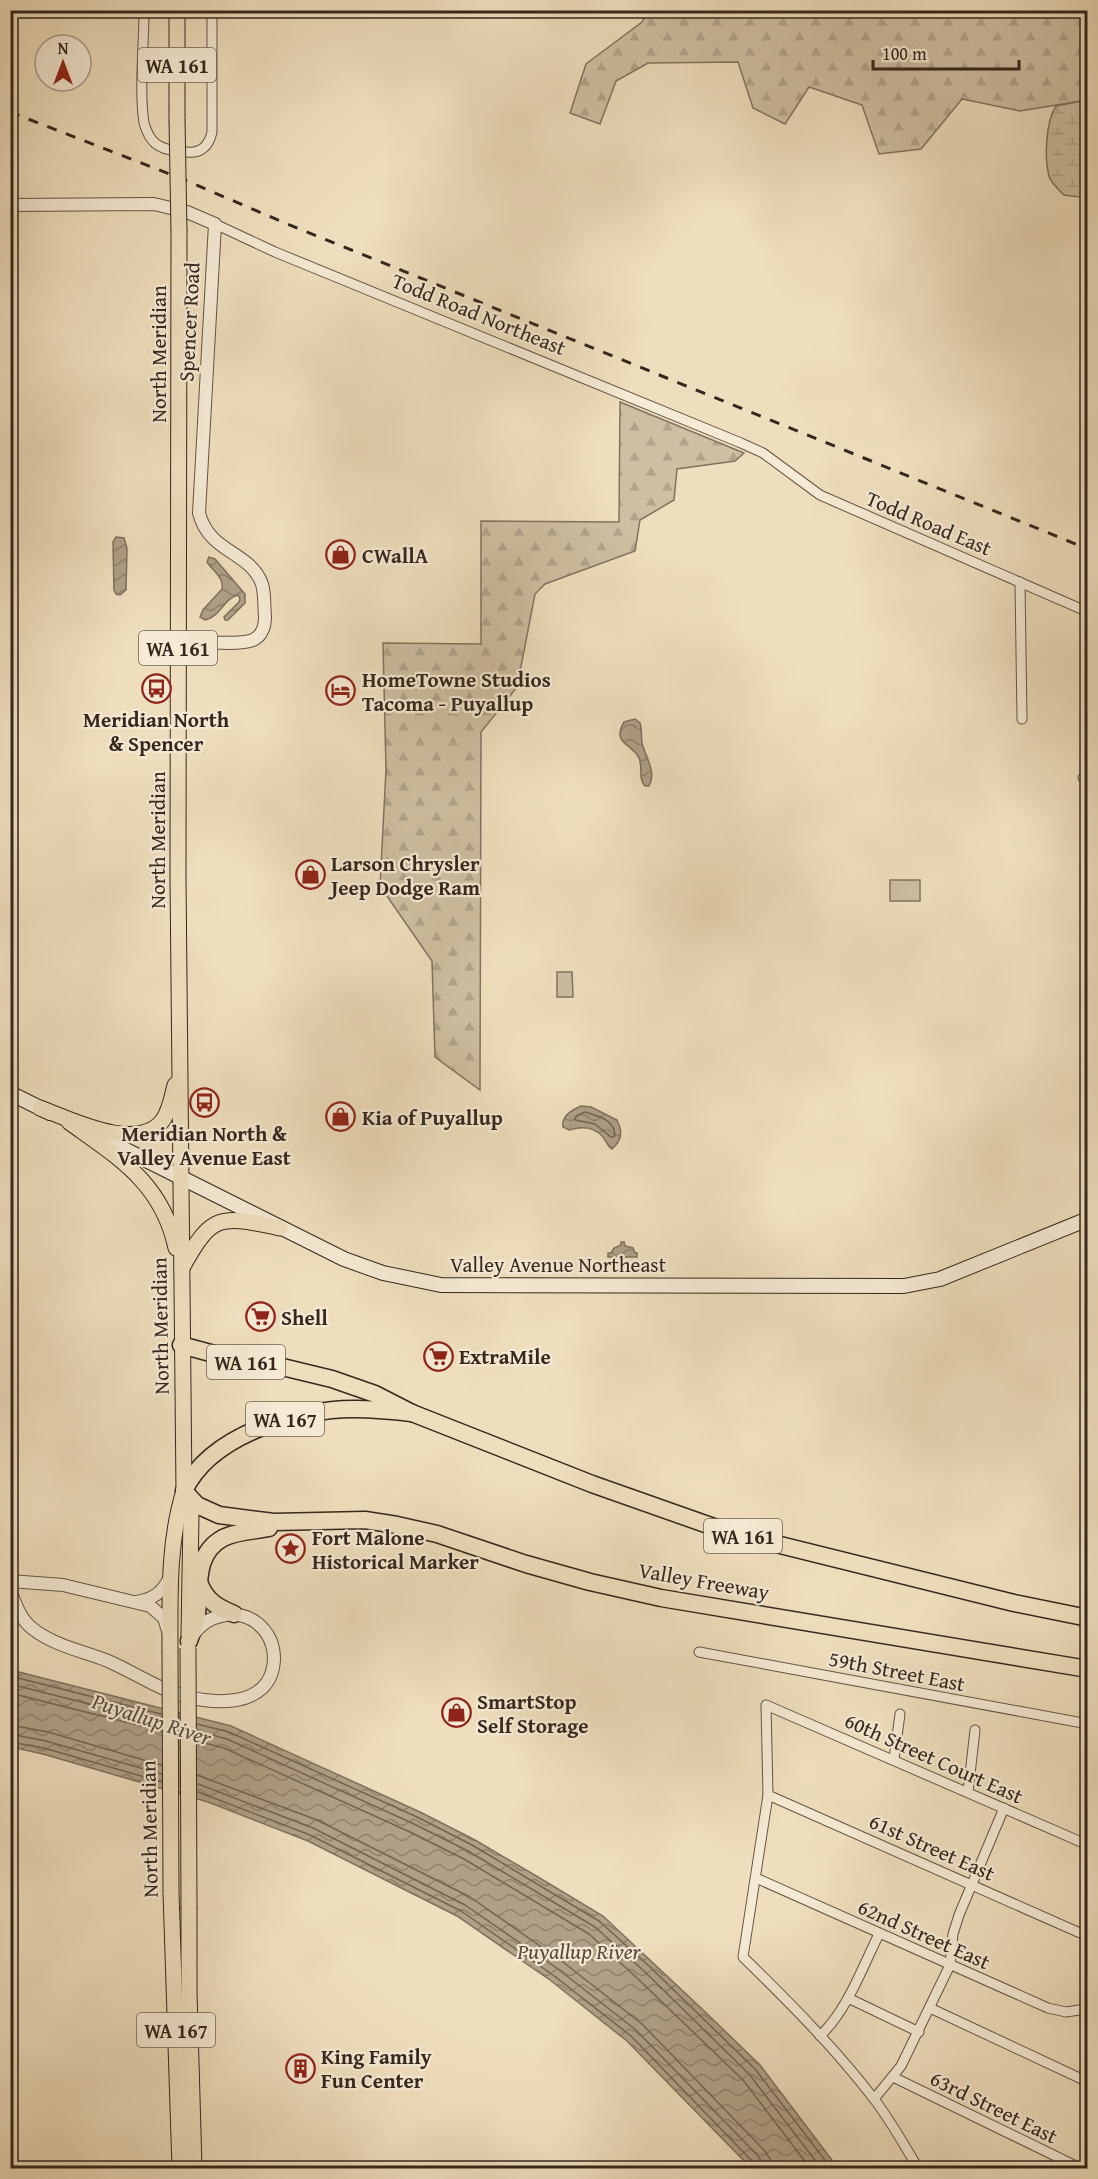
<svg xmlns="http://www.w3.org/2000/svg" width="1098" height="2179" font-family="'Gentium Book Plus',serif">
<style>
.forest{fill:url(#forest-firs);stroke:#827360;stroke-width:1.5}
.wetland{fill:url(#wetland-marsh);stroke:#827360;stroke-width:1.5}
.park{fill:#cfbfa2;stroke:#827360;stroke-width:1.5}
.water{fill:url(#water-waves);stroke:#7f705d;stroke-width:1.5}
.lines{fill:none;stroke-linecap:round;stroke-linejoin:round}
.shore{stroke:#726452;stroke-width:1.5}
.minor-casing{stroke:#645545;stroke-width:11}
.tertiary-casing{stroke:#645545;stroke-width:14}
.secondary-casing{stroke:#35271d;stroke-width:16}
.primary-casing{stroke:#35271d;stroke-width:17}
.motorway-casing{stroke:#35271d;stroke-width:19}
.minor{stroke:#f5ead4;stroke-width:9}
.tertiary{stroke:#f5ead4;stroke-width:12}
.secondary{stroke:#f5ead4;stroke-width:14}
.primary{stroke:#efdebd;stroke-width:15}
.motorway{stroke:#efdebd;stroke-width:16}
.rail{stroke:#35271d;stroke-width:3;stroke-dasharray:10 10;stroke-linecap:butt}
.primary-bridge-casing{stroke:#35271d;stroke-width:17;stroke-linecap:butt}
.primary-bridge{stroke:#efdebd;stroke-width:15}
.labels{text-anchor:middle;dominant-baseline:central;stroke-width:4.5;stroke-linejoin:round;paint-order:stroke}
.shield{fill:#f5ead4;stroke:#6f6254;stroke-width:1.5}
.shield-label{font-size:20px;font-weight:bold;fill:#35271d}
.street-label{font-size:21px;fill:#35271d;stroke:#f5ead4}
.poi-label{font-size:21px;font-weight:bold;fill:#35271d;stroke:#f5ead4;text-anchor:start}
.water-label{font-size:22px;font-style:italic;fill:#5a4b3d;stroke:#f5ead4}
</style>
<defs>
<pattern id="forest-firs" width="22" height="20" patternUnits="userSpaceOnUse" patternTransform="scale(1.5)"><rect width="22" height="20" fill="#cfbfa2"/><path d="M5 1l3.5 6h-7zM16 11l3.5 6h-7z" fill="#b2a48b"/></pattern>
<pattern id="wetland-marsh" width="20" height="14" patternUnits="userSpaceOnUse" patternTransform="scale(1.5)"><rect width="20" height="14" fill="#cfbfa2"/><path d="M1 5h8M5 5V1M11 12h8M15 12V8" fill="none" stroke="#b2a48b"/></pattern>
<pattern id="water-waves" width="16" height="10" patternUnits="userSpaceOnUse" patternTransform="scale(1.5)"><rect width="16" height="10" fill="#b0a087"/><path d="M0 5q4-4 8 0t8 0" fill="none" stroke="#90826e"/></pattern>
</defs>
<rect width="100%" height="100%" fill="#efdebd"/>
<filter id="stains"><feTurbulence type="fractalNoise" baseFrequency=".00333" numOctaves="4"/><feColorMatrix values="0 0 0 0 .2 0 0 0 0 .09 0 0 0 0 .02 0 0 0 .5 -.17"/></filter>
<radialGradient id="worn" r=".72"><stop offset=".6" stop-color="#630" stop-opacity="0"/><stop offset="1" stop-color="#630" stop-opacity=".3"/></radialGradient>
<!-- forest -->
<g class="forest">
<polygon points="648,11 1087,11 1087,100 1020,111 962,99 921,149 879,154 862,105 809,87 785,124 753,108 738,62 648,63 616,81 600,124 570,113 586,64 642,22"/>
<polygon points="620,402 744,453 735,461 677,469 674,500 640,520 635,551 545,584 535,594 517,687 481,732 480,1090 435,1057 432,961 380,886 386,770 383,643 481,644 481,521 619,522"/>
</g>
<!-- wetland -->
<path class="wetland" d="M1087,100V198L1064,195C1059,190 1051,183 1049,176C1044,158 1046,121 1056,106Z"/>
<!-- park -->
<g class="park">
<rect x="890" y="880" width="30" height="21"/>
<polygon points="557,972 572,972 573,997 557,997"/>
</g>
<!-- water -->
<g class="water">
<polygon points="116,537 124,538 127,548 126,590 120,595 116,594 114,590 113,542"/>
<path d="M209,557L215,559L245,594V603L228,620H225L224,617L239,602L240,599L238,595C224,598 220,617 205,620L200,617L203,610L222,589C224,577 213,571 207,562Z"/>
<path d="M635,719L640,723C642,729 641,736 642,743C645,756 657,772 649,786H645C638,779 643,767 639,758C633,744 611,744 624,722Z"/>
<path d="M581,1106L591,1107L617,1120C623,1132 622,1140 612,1149C607,1146 607,1142 603,1137C594,1126 582,1126 569,1130L563,1127C561,1116 572,1110 581,1106Z"/>
<polygon points="621,1242 624,1242 625,1246 633,1248 635,1253 637,1253 637,1257 608,1257 608,1253 611,1253 614,1248 621,1245"/>
<polygon points="11,1670 231,1726 420,1812 475,1840 538,1877 603,1916 700,2007 760,2065 838,2168 751,2168 627,2041 550,1980 457,1916 308,1841 208,1802 43,1754 11,1747"/>
</g>
<g class="lines">
<!-- shore -->
<g class="shore">
<path d="M585,1112C598,1116 615,1120 615,1136L611,1137L595,1124L575,1120L576,1116Z"/>
<polyline points="10,1676 161,1714"/>
<polyline points="10,1684 161,1722"/>
<polyline points="10,1693 161,1731"/>
<polyline points="197,1724 229,1732 417,1817 472,1845 599,1921 649,1966 755,2069 831,2168"/>
<polyline points="10,1725 48,1732 161,1765"/>
<polyline points="197,1731 227,1739 414,1824 468,1851 595,1927 644,1971 749,2074 821,2168"/>
<polyline points="10,1734 46,1741 162,1774"/>
<polyline points="197,1741 224,1748 410,1832 464,1859 589,1934 637,1978 743,2080 810,2168"/>
<polyline points="10,1742 44,1748 162,1782"/>
<polyline points="197,1775 317,1820 470,1897 563,1962 642,2024 764,2150 770,2159 772,2168"/>
<polyline points="198,1784 313,1828 465,1905 558,1969 636,2030 758,2156 762,2162 762,2168"/>
<polyline points="198,1792 310,1835 461,1911 553,1975 631,2036 752,2161 755,2168"/>
</g>
<defs>
<g id="minor">
<path d="M144,10C144,44 139,91 144,123C146,130 149,138 155,143C163,150 176,151 186,152C201,154 209,146 212,132V10"/>
<polyline points="215,224 275,252 741,443 763,453 820,495 1088,612"/>
<polyline points="1020,582 1022,719"/>
<polyline points="1083,778 1088,779"/>
<polyline points="1086,1349 1088,1348"/>
<polyline points="699,1652 1088,1724"/>
<polyline points="894,1759 900,1714"/>
<polyline points="968,1792 975,1730"/>
<polyline points="768,1795 1080,1933"/>
<polyline points="756,1878 1048,2008 1066,2012 1079,2010"/>
<polyline points="848,1998 919,2032"/>
<polyline points="930,2008 1088,2082"/>
<path d="M820,2036C848,2009 862,1968 879,1934"/>
<polyline points="893,2077 1080,2168"/>
<polyline points="874,2099 901,2066 950,1965 953,1934 959,1915 1004,1808"/>
<path d="M918,2168C904,2145 891,2121 874,2099C835,2048 789,2002 743,1957L768,1795L766,1705L1088,1845"/>
</g>
<g id="tertiary">
<path d="M10,205L154,204L187,212L215,224L199,513C209,553 250,551 262,584C265,594 264,606 265,617C265,626 262,636 253,640C238,646 196,641 178,641"/>
<polyline points="10,1581 63,1585 150,1606 164,1618 168,1631"/>
<path d="M10,1590C16,1605 20,1619 33,1629C55,1646 83,1651 108,1661C131,1671 152,1685 174,1693C208,1705 272,1711 274,1659C274,1645 268,1632 257,1623C237,1608 207,1614 193,1635"/>
<path d="M136,1602C153,1600 163,1592 170,1577"/>
<polyline points="1086,2168 1088,2166"/>
</g>
<g id="secondary">
<polyline points="10,1093 50,1113"/>
<polyline points="92,1133 344,1259 383,1273 441,1285 904,1286 940,1279 1088,1219"/>
</g>
<g id="primary">
<polyline points="177,10 177,119"/>
<polyline points="179,232 178,878 184,1491 191,1516 189,1635"/>
<path d="M40,1108C70,1119 138,1154 163,1120C170,1110 172,1097 175,1085"/>
<path d="M69,1122C119,1158 162,1183 176,1248"/>
<path d="M182,1268C212,1213 220,1215 280,1228"/>
<path d="M170,1650C170,1597 168,1542 184,1491"/>
<polyline points="171,1892 180,2168"/>
<polyline points="189,1910 189,1992 194,2168"/>
</g>
<g id="motorway">
<polyline points="181,1345 240,1361 270,1364 332,1379 375,1394 412,1413 592,1484 728,1532 1014,1603 1088,1618"/>
<path d="M412,1413C393,1411 375,1409 356,1409C299,1408 210,1435 184,1491L197,1505L219,1515L274,1522L365,1520L397,1525L437,1534L526,1564L590,1582L661,1598L1088,1669"/>
<path d="M199,1582C206,1601 217,1607 234,1614"/>
<path d="M189,1641C192,1632 196,1623 197,1614C200,1586 194,1554 223,1538C237,1531 254,1531 269,1528"/>
</g>
</defs>
<!-- minor casing -->
<use href="#minor" class="minor-casing"/>
<!-- tertiary casing -->
<use href="#tertiary" class="tertiary-casing"/>
<!-- secondary casing -->
<use href="#secondary" class="secondary-casing"/>
<!-- primary casing -->
<use href="#primary" class="primary-casing"/>
<!-- motorway casing -->
<use href="#motorway" class="motorway-casing"/>
<!-- minor -->
<use href="#minor" class="minor"/>
<!-- tertiary -->
<use href="#tertiary" class="tertiary"/>
<!-- secondary -->
<use href="#secondary" class="secondary"/>
<!-- primary -->
<use href="#primary" class="primary"/>
<!-- motorway -->
<use href="#motorway" class="motorway"/>
<!-- rail -->
<polyline class="rail" points="10,112 180,178 285,223 1088,549"/>
<defs>
<g id="primary-bridge">
<polyline points="177,119 179,232"/>
<polyline points="188,1648 189,1910"/>
<polyline points="170,1650 171,1892"/>
</g>
</defs>
<!-- primary-bridge casing -->
<use href="#primary-bridge" class="primary-bridge-casing"/>
<!-- primary-bridge -->
<use href="#primary-bridge" class="primary-bridge"/>
</g>
<!-- icons -->
<defs>
<symbol id="shop-ring" viewBox="-11 -11 22 22"><circle r="9.5" fill="#f5ead4" stroke="#8f2418" stroke-width="1.5"/><path d="M-5-2.5h2.3a2.7 3.5 0 0 1 5.4 0H5L5.5 6h-11ZM-1.5-2.5h3a1.5 2.3 0 0 0-3 0Z" fill="#8f2418"/></symbol>
<symbol id="bus-ring" viewBox="-11 -11 22 22"><circle r="9.5" fill="#f5ead4" stroke="#8f2418" stroke-width="1.5"/><path d="M-5-6H5V4H4V6H2V4H-2V6H-4V4H-5ZM-3.5-4V0h7V-4ZM-3.5 1.2v1.5H-2V1.2ZM2 1.2v1.5H3.5V1.2Z" fill="#8f2418"/></symbol>
<symbol id="hotel-ring" viewBox="-11 -11 22 22"><circle r="9.5" fill="#f5ead4" stroke="#8f2418" stroke-width="1.5"/><path d="M-6-4.5h1.5V1H6V5H4.5V3h-9V5H-6ZM-4 0a1.8 1.8 0 1 1 3.6 0ZM.5 0V-2.5h3Q6-2.5 6 0Z" fill="#8f2418"/></symbol>
<symbol id="supermarket-ring" viewBox="-11 -11 22 22"><circle r="9.5" fill="#f5ead4" stroke="#8f2418" stroke-width="1.5"/><path d="M-6-5.5h2.5l.6 2H6L4.5 2H-2.5L-4.4-4H-6ZM-1.5 3.2a1.3 1.3 0 1 0 .1 0ZM3 3.2a1.3 1.3 0 1 0 .1 0Z" fill="#8f2418"/></symbol>
<symbol id="sight-ring" viewBox="-11 -11 22 22"><circle r="9.5" fill="#f5ead4" stroke="#8f2418" stroke-width="1.5"/><path d="M0-6L1.8-2.2L6-1.7L2.9 1.2L3.7 5.4L0 3.3L-3.7 5.4L-2.9 1.2L-6-1.7L-1.8-2.2Z" fill="#8f2418"/></symbol>
<symbol id="building-ring" viewBox="-11 -11 22 22"><circle r="9.5" fill="#f5ead4" stroke="#8f2418" stroke-width="1.5"/><path d="M-4-6H4V6H1V3H-1V6H-4ZM-2.5-4.3h1.7v1.8h-1.7ZM.8-4.3h1.7v1.8H.8ZM-2.5-1h1.7V.8h-1.7ZM.8-1h1.7V.8H.8Z" fill="#8f2418"/></symbol>
</defs>
<g fill-rule="evenodd">
<use href="#shop-ring" x="324" y="538" width="33" height="33"/>
<use href="#bus-ring" x="140" y="672" width="33" height="33"/>
<use href="#hotel-ring" x="324" y="674" width="33" height="33"/>
<use href="#shop-ring" x="294" y="858" width="33" height="33"/>
<use href="#bus-ring" x="188" y="1086" width="33" height="33"/>
<use href="#shop-ring" x="324" y="1100" width="33" height="33"/>
<use href="#supermarket-ring" x="244" y="1300" width="33" height="33"/>
<use href="#supermarket-ring" x="422" y="1340" width="33" height="33"/>
<use href="#sight-ring" x="274" y="1532" width="33" height="33"/>
<use href="#shop-ring" x="440" y="1696" width="33" height="33"/>
<use href="#building-ring" x="284" y="2052" width="33" height="33"/>
</g>
<g class="labels">
<!-- shield labels -->
<g class="shield">
<rect x="138" y="48" width="78" height="34" rx="4.5"/>
<rect x="139" y="631" width="78" height="34" rx="4.5"/>
<rect x="207" y="1345" width="78" height="34" rx="4.5"/>
<rect x="246" y="1402" width="78" height="34" rx="4.5"/>
<rect x="704" y="1519" width="78" height="34" rx="4.5"/>
<rect x="137" y="2013" width="78" height="34" rx="4.5"/>
</g>
<g class="shield-label">
<text x="177" y="65">WA 161</text>
<text x="178" y="648">WA 161</text>
<text x="246" y="1362">WA 161</text>
<text x="285" y="1419">WA 167</text>
<text x="743" y="1536">WA 161</text>
<text x="176" y="2030">WA 167</text>
</g>
<!-- street labels -->
<g class="street-label">
<text transform="translate(479 314) rotate(22)">Todd Road Northeast</text>
<text transform="translate(189 322) rotate(-87)">Spencer Road</text>
<text transform="translate(158 354) rotate(-90)">North Meridian</text>
<text transform="translate(929 523) rotate(23)">Todd Road East</text>
<text transform="translate(157 840) rotate(-90)">North Meridian</text>
<text x="558" y="1264">Valley Avenue Northeast</text>
<text transform="translate(160 1326) rotate(-91)">North Meridian</text>
<text transform="translate(704 1581) rotate(10)">Valley Freeway</text>
<text transform="translate(897 1671) rotate(11)">59th Street East</text>
<text transform="translate(934 1758) rotate(24)">60th Street Court East</text>
<text transform="translate(149 1829) rotate(-91)">North Meridian</text>
<text transform="translate(932 1847) rotate(24)">61st Street East</text>
<text transform="translate(924 1934) rotate(24)">62nd Street East</text>
<text transform="translate(994 2107) rotate(26)">63rd Street East</text>
</g>
<!-- poi labels -->
<g class="poi-label">
<text x="362" y="555">CWallA</text>
<text x="362" y="679">HomeTowne Studios<tspan x="362" dy="24">Tacoma - Puyallup</tspan></text>
<text x="156" y="719" text-anchor="middle">Meridian North<tspan x="156" dy="24">&amp; Spencer</tspan></text>
<text x="331" y="863">Larson Chrysler<tspan x="331" dy="24">Jeep Dodge Ram</tspan></text>
<text x="362" y="1117">Kia of Puyallup</text>
<text x="204" y="1133" text-anchor="middle">Meridian North &amp;<tspan x="204" dy="24">Valley Avenue East</tspan></text>
<text x="281" y="1317">Shell</text>
<text x="459" y="1356">ExtraMile</text>
<text x="312" y="1537">Fort Malone<tspan x="312" dy="24">Historical Marker</tspan></text>
<text x="477" y="1701">SmartStop<tspan x="477" dy="24">Self Storage</tspan></text>
<text x="321" y="2056">King Family<tspan x="321" dy="24">Fun Center</tspan></text>
</g>
<!-- water labels -->
<g class="water-label">
<text transform="translate(152 1719) rotate(18)">Puyallup River</text>
<text x="579" y="1951">Puyallup River</text>
</g>
</g>
<!-- margin -->
<rect width="1098" height="2179" fill="none" stroke="#efdebd" stroke-width="36"/>
<rect x="12" y="12" width="1074" height="2155" fill="none" stroke="#35271d" stroke-width="3"/>
<rect x="18" y="18" width="1062" height="2143" fill="none" stroke="#35271d" stroke-width="1.5"/>
<!-- north arrow -->
<g transform="translate(63 63)"><circle r="28" fill="#f5ead4" stroke="#a89c8b" stroke-width="1.5"/>
<path d="M0-4.5L10 22L0 15L-10 22Z" fill="#8f2418"/>
<text y="-9" font-size="16" font-weight="bold" text-anchor="middle" fill="#35271d">N</text>
</g>
<!-- scale -->
<path d="M873 60v9h146v-9" fill="none" stroke="#35271d" stroke-width="3"/>
<text x="882" y="60" font-size="18" fill="#35271d" stroke="#f5ead4" stroke-width="4.5" paint-order="stroke">100 m</text>
<rect width="100%" height="100%" filter="url(#stains)"/>
<rect width="100%" height="100%" fill="url(#worn)"/>
</svg>
